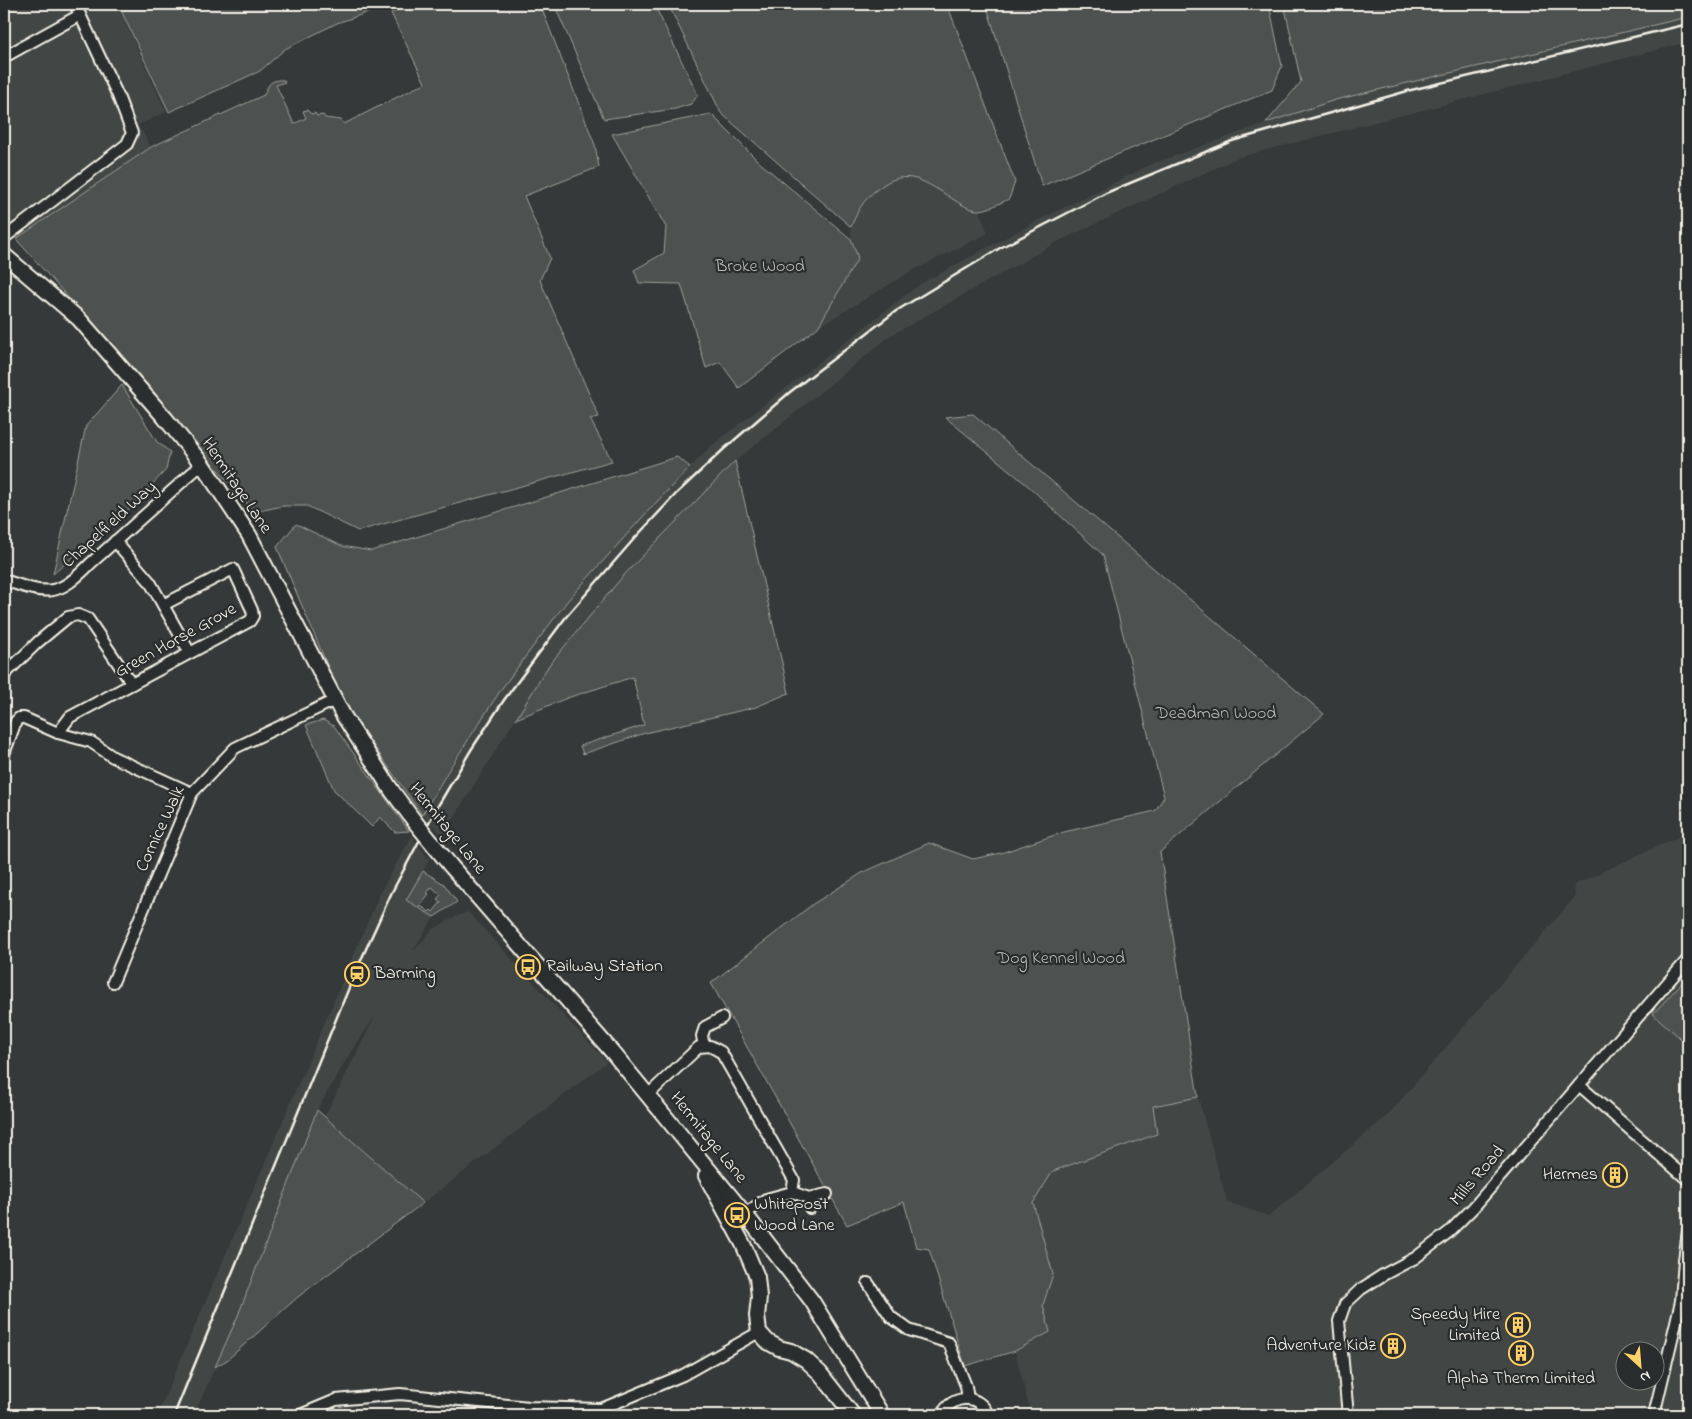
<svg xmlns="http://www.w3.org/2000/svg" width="1692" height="1419" font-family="'Indie Flower',sans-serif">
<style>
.built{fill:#434645;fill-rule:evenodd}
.green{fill:#4e514f;stroke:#a1a19c;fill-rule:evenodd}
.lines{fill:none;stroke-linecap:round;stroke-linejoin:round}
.minor-casing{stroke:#f4f1e8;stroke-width:14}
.secondary-casing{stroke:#f4f1e8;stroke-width:18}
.minor{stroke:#2a2d2e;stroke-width:10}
.secondary{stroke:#2a2d2e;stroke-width:14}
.rail{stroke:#f4f1e8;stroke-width:2.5}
.secondary-bridge-casing{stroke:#f4f1e8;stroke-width:18;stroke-linecap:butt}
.secondary-bridge{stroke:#2a2d2e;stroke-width:14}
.labels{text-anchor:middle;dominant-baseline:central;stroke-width:4.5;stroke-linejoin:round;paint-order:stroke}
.park-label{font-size:18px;fill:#bab9b2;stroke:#2a2d2e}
.street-label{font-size:18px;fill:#f4f1e8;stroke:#2a2d2e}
.poi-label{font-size:18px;fill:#f4f1e8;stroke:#2a2d2e;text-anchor:start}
</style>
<rect width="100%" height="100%" fill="#363939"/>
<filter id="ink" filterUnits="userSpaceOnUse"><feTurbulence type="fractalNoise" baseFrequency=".02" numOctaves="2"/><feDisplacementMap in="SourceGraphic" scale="10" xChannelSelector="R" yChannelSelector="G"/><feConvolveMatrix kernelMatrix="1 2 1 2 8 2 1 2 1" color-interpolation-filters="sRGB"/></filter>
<g filter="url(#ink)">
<!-- built -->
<g class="built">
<polygon points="4,4 117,4 166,112 138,125 151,147 16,238 4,217"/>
<polygon points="1688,17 1688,42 1239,157 1061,240 890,336 733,463 624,575 549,665 443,835 422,815 502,688 568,600 648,511 711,446 920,284 1033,223 1154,163 1266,123 1335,100"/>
<polygon points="903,176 919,179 968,208 979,211 988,233 912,271 818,327 858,258 851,239 851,227 858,209 870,195 881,186 892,178"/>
<path d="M1688,832V1415H1031L1015,1351L1050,1332L1043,1305L1053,1274L1033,1203L1053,1171L1156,1134L1153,1106L1198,1097L1227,1202L1269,1216L1387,1116L1575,897L1574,885ZM1624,1352H1654V1382H1624Z"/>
<polygon points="412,836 429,860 406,900 434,917 414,949 411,949 415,950 432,930 455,917 468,912 607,1062 423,1203 325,1116 376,1015 350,1053 317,1110 237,1318 194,1415 157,1415 381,891"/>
</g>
<!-- green -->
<g class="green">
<polygon points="118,4 389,4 378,9 337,23 285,49 260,71 169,112"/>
<path d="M412,4H540L595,145L599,167L524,196L550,258L540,280L599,417L590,419L612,461L358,531L307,506H283L254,512L115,350L16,239L151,147L264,95C268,84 271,79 284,80L285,82L276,85L294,124L306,118L303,111L307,110L311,114L315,113L317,116L323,115L325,118L341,120L344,124L425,83L391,13Z"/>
<polygon points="554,4 654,4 698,95 691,104 675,109 604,119"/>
<path d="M668,4H947L1015,182L1009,199C1000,203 986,211 977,210C969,209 962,205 956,201C932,187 910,166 883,185C865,197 859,207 851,227L721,113Z"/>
<polygon points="986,4 1269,4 1282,66 1272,90 1042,186"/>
<polygon points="1284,4 1688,4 1688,17 1335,100 1266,123 1301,82"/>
<polygon points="711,114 759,162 851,239 858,258 818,327 739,388 720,362 706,368 681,284 639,283 634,270 664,253 666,227 612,134"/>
<polygon points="122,385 157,442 170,452 166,470 123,515 53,574 86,426"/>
<polygon points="973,414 1324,714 1160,852 1198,1097 1153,1106 1157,1134 1053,1171 1033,1203 1053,1274 1043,1305 1050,1332 1015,1351 965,1366 929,1249 916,1247 904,1202 847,1225 711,983 813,904 862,873 929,843 973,859 1001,853 1064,832 1155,811 1164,797 1103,555 1027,485 945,417"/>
<polygon points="677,457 690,467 648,511 568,600 502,688 450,768 422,815 343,702 277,547 296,524 342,546 371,551"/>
<polygon points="735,461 789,693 756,707 645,733 583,754 580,746 644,725 633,677 567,698 516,719 549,665 624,575"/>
<polygon points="323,720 334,726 409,831 395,832 380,817 372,827 334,790 306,725"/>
<path d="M423,871L444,884L457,902L434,917L406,900ZM432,887L441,895L437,899L441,902L433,912L431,910L429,912L420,905L429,894L427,893Z"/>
<polygon points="1688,976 1688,1045 1653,1014"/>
<polygon points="317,1110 423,1203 299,1296 227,1360 215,1367 237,1318"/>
</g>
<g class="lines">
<defs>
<g id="minor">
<polyline points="4,57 80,15"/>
<polyline points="4,238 127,144 132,133 118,96 75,4"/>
<polyline points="115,541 150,582 190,653"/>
<path d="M4,580C48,595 57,598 91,563L202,464"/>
<polyline points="4,675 38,642 68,617 78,615 88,619 132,684"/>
<polyline points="58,733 70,717 250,621 253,616 252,610 233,569 163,605"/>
<polyline points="4,754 16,721 19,718 24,718 58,733 91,742 113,757 192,793"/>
<polyline points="113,982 192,793 235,748 335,700"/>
<polyline points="704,1046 702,1036 705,1027 722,1018"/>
<polyline points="1579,1085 1688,1180"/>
<polyline points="648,1095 699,1047 710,1046 721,1052 794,1180 792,1192 766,1199 745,1214"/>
<polyline points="792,1192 809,1198 827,1194"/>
<polyline points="809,1198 810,1208"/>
<polyline points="868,1283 891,1317 909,1330 949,1343 966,1386 968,1399"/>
<polyline points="300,1415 336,1400 400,1394 529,1407 601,1409 683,1375 759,1332"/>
<path d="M942,1415C951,1394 980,1393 988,1415"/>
<polyline points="1348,1415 1339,1321 1345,1304 1361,1289 1383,1275 1415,1258 1449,1232 1473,1208 1688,959"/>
<polyline points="1654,1415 1681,1301 1684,1260 1688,1231"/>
</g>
<g id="secondary">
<polyline points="4,255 79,319 165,418 202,464 249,535 343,715 392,791 415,822"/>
<polyline points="450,865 614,1054 745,1214 812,1301 882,1415"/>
<polyline points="706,1176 743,1244 757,1277 759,1297 757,1316 759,1332 768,1342 779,1348 791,1351 806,1360 820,1373 853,1415"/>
</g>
</defs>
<!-- minor casing -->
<use href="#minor" class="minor-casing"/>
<!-- secondary casing -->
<use href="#secondary" class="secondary-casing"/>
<!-- minor -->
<use href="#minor" class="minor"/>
<!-- secondary -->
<use href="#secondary" class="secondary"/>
<!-- rail -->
<polyline class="rail" points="174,1415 355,973 392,892 435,811 471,750 504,700 566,617 634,539 677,493 724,449 790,392 896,311 1000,248 1106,193 1232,141 1411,90 1688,24"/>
<defs>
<polyline id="secondary-bridge" points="415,822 450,865"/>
</defs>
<!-- secondary-bridge casing -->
<use href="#secondary-bridge" class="secondary-bridge-casing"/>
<!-- secondary-bridge -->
<use href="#secondary-bridge" class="secondary-bridge"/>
</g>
</g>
<!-- icons -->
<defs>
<symbol id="bus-ring" viewBox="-11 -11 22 22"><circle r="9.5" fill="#2a2d2e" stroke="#ffd166" stroke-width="1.5"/><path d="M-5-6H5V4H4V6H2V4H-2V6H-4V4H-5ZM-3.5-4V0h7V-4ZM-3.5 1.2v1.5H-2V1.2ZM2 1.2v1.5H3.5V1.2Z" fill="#ffd166"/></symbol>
<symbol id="station-ring" viewBox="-11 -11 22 22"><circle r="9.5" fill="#2a2d2e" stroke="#ffd166" stroke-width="1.5"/><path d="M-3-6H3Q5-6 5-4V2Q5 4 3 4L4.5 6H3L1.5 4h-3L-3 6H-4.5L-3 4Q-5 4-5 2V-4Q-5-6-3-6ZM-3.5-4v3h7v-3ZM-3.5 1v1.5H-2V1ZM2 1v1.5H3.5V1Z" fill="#ffd166"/></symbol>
<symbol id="building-ring" viewBox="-11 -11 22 22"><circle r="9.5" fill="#2a2d2e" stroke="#ffd166" stroke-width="1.5"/><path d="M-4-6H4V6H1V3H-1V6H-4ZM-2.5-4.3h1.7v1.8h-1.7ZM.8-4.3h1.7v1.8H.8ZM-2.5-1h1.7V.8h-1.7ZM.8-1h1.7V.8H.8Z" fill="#ffd166"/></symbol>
</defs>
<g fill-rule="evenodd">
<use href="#bus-ring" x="514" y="953" width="28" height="28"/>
<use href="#station-ring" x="343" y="960" width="28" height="28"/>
<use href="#building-ring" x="1601" y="1161" width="28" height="28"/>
<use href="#bus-ring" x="723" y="1201" width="28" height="28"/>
<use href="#building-ring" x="1504" y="1311" width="28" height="28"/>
<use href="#building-ring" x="1379" y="1332" width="28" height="28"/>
<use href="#building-ring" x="1507" y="1339" width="28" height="28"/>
</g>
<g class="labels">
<!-- park labels -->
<g class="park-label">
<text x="760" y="267">Broke Wood</text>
<text x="1216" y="714">Deadman Wood</text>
<text x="1061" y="959">Dog Kennel Wood</text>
</g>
<!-- street labels -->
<g class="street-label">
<text transform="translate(236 486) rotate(56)">Hermitage Lane</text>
<text transform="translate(110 525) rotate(-42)">Chapelfield Way</text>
<text transform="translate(176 641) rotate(-29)">Green Horse Grove</text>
<text transform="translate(161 829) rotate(-65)">Cornice Walk</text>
<text transform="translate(447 829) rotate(51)">Hermitage Lane</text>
<text transform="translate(708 1138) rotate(51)">Hermitage Lane</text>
<text transform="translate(1478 1176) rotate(-49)">Mills Road</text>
</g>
<!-- poi labels -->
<g class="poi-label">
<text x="546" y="967">Railway Station</text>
<text x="374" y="974">Barming</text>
<text x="1598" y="1175" text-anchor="end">Hermes</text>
<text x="754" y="1205">Whitepost<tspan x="754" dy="21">Wood Lane</tspan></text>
<text x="1500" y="1315" text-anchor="end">Speedy Hire<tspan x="1500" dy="21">Limited</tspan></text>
<text x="1376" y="1346" text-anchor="end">Adventure Kidz</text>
<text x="1521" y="1379" text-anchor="middle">Alpha Therm Limited</text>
</g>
</g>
<!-- margin -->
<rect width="1692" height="1419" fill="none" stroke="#2a2d2e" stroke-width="20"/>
<rect x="10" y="10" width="1672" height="1399" fill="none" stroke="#f4f1e8" stroke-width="2" filter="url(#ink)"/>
<!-- north arrow -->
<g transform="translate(1640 1366) rotate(154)"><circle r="24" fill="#2a2d2e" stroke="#7b7b78"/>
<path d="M0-4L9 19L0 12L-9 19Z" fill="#ffd166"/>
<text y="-8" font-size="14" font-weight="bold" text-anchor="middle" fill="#f4f1e8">N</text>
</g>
</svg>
